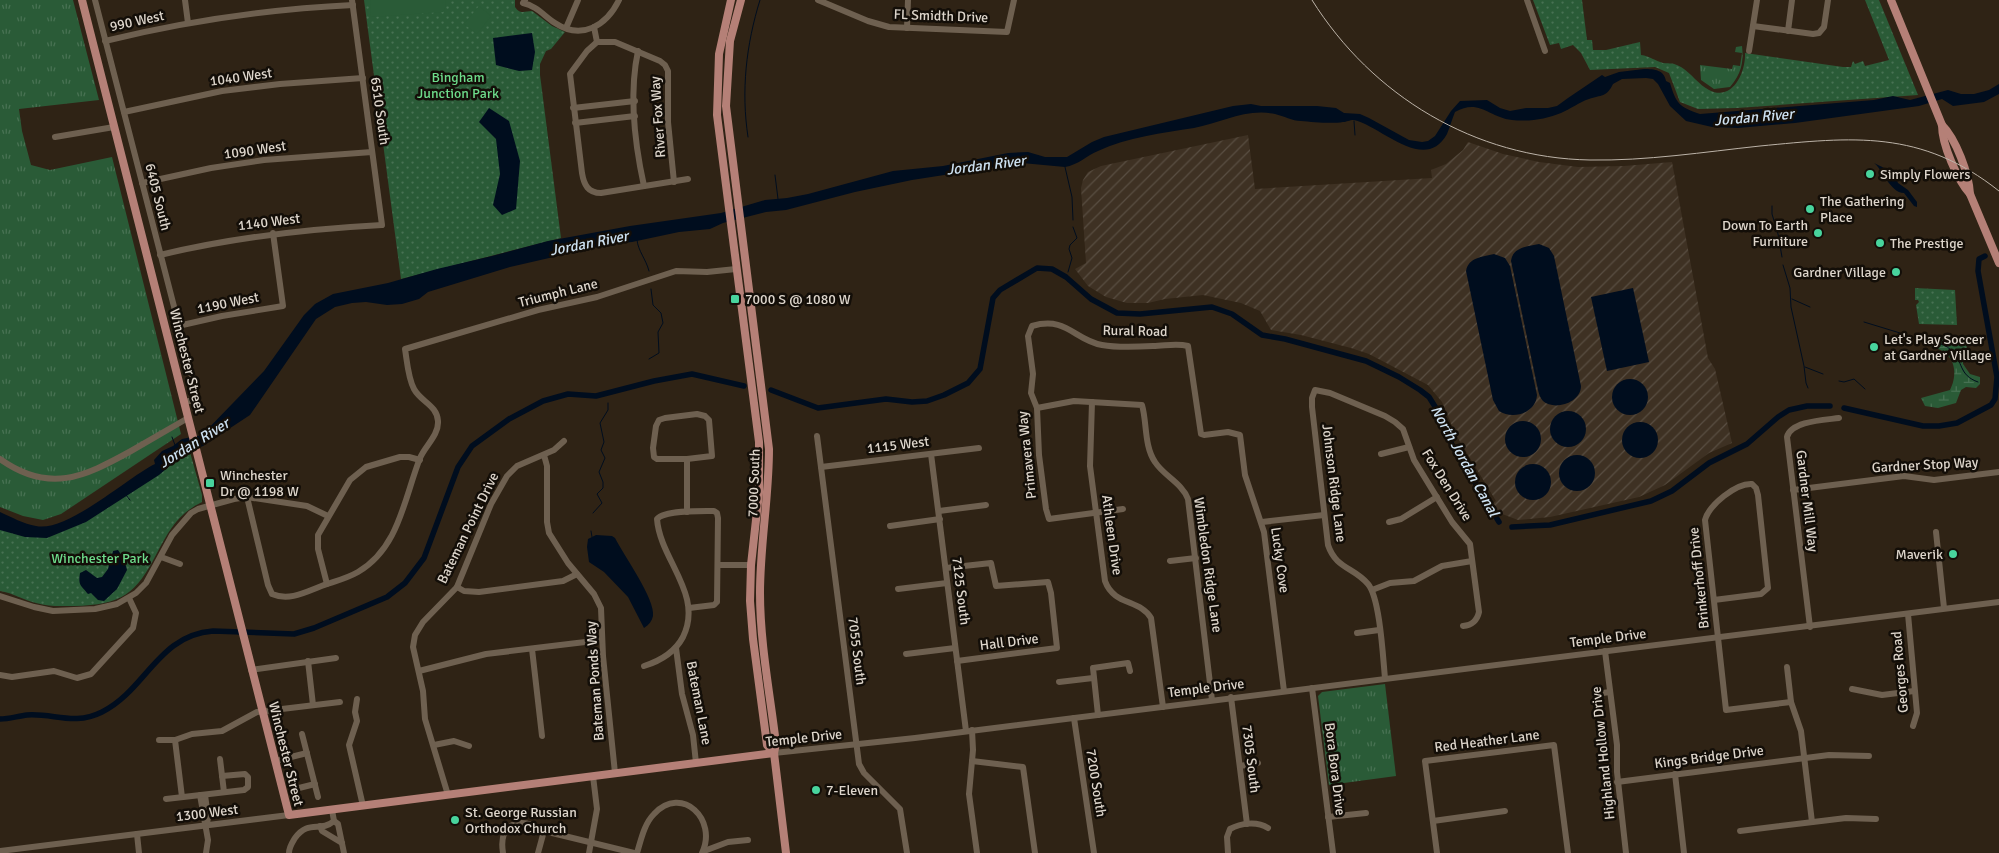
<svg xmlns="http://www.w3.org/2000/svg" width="1999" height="853" font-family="Signika,sans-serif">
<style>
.industrial{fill:url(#industrial-furrows)}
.grass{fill:url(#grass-tufts)}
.wetland{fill:url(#wetland-marsh)}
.park{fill:url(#park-dots)}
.pitch{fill:#2a5b37}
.water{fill:#000d1e}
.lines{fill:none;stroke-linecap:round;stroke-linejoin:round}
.stream{stroke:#000d1e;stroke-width:1}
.canal{stroke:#000d1e;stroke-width:5.5}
.minor{stroke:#6e6050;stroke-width:6}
.major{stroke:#b58077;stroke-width:8}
.tram{stroke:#bcb3a8;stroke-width:1}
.poi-dot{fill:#48d49d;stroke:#130e08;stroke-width:2}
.labels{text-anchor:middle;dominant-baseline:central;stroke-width:5;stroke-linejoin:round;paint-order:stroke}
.street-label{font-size:14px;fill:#ddd5cb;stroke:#130e08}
.park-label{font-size:14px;fill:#6edc8b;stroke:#130e08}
.poi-label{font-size:14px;fill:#ddd5cb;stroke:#130e08;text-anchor:start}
.water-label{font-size:15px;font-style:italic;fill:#cee2f2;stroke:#130e08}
</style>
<defs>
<pattern id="industrial-furrows" width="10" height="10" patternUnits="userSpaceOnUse" patternTransform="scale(1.25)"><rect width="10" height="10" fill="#3e3123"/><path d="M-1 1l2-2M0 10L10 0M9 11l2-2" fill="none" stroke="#594e42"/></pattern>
<pattern id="grass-tufts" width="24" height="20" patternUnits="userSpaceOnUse" patternTransform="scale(1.25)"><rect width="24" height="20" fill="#2a5b37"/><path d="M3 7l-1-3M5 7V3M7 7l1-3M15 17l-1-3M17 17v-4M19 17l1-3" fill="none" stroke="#487253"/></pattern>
<pattern id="wetland-marsh" width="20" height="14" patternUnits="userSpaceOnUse" patternTransform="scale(1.25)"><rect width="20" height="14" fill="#2a5b37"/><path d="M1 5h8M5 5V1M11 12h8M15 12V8" fill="none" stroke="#487253"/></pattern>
<pattern id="park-dots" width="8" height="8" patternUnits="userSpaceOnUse" patternTransform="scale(1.25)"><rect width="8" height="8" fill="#2a5b37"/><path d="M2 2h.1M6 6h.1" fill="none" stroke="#487253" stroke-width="1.8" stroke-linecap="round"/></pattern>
</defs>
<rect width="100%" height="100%" fill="#2f2315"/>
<!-- industrial -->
<polygon class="industrial" points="1248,135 1255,189 1432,178 1431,170 1446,164 1463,150 1468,142 1503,154 1539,162 1578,167 1624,166 1672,162 1708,358 1715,369 1732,443 1709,453 1665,485 1639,497 1550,517 1518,520 1497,512 1492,504 1496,501 1456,435 1442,402 1428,385 1369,354 1351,348 1301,335 1271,330 1260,311 1241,303 1203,295 1165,299 1148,303 1127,303 1106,297 1088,286 1075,269 1086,263 1081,188 1083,180 1088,172 1101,166"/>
<!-- grass -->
<g class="grass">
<polygon points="0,0 73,0 99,100 19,109 22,131 31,165 50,170 112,157 181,434 61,514 43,520 23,516 0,507"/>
<path d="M1742,46C1744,63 1741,74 1730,87L1714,89L1701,80L1700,65L1732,69L1733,65L1740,66L1742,53L1735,52L1736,47Z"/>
<polygon points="1385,684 1396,776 1329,785 1318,696 1322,692"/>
</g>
<!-- wetland -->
<path class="wetland" d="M1965,335L1967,349L1963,355V364L1970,374L1980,377V384L1976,388L1966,387L1961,390L1956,403L1938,408L1925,406L1921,398L1950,390C1956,379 1957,362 1945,353C1940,348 1929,346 1922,343L1921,338L1954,337Z"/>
<!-- park -->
<g class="park">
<path d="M364,0H515V7C520,15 525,11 532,11L552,26L565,32L551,49L546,51L540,64V75L561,238L401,279Z"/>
<path d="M1533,0H1582L1587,40H1592L1593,50H1606L1640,42L1641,55C1650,56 1655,61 1663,63C1671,64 1672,62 1681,67C1691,73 1699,85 1709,90C1732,102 1746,73 1745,53L1843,67H1851L1853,61L1855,64L1863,61L1865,66L1889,60L1865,0H1879L1918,95L1737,108L1698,109L1680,102L1669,73L1655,67L1590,70L1581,53L1573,45L1561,49L1559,43L1550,45Z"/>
<polygon points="1915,288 1955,290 1957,325 1919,324 1916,305 1919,302 1918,300 1915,300"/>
<path d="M188,445L202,495V502C178,514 169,530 157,553C136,594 122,605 74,606C61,606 49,607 36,603C24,600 13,593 0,591V522L33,532L73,523Z"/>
</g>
<!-- pitch -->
<g class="pitch">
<polygon points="370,0 445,0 446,6 443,12 371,17"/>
<polygon points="479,6 491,16 477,34 464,24"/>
</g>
<!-- water -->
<g class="water">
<polygon points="532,33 535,52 532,70 519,71 496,65 493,38"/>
<path d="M1644,69C1655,69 1664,70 1666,81L1670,83C1676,103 1679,107 1700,114L1874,100L1893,96L1910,100L1948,90L1961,94H1974L1989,90L1999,84V94L1984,102L1953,106L1942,99L1919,106L1795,123L1738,128L1712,127L1686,121L1670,106L1658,84L1653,79L1646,78L1622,79L1613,84C1607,97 1601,95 1589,99C1579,102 1571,109 1561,113C1547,119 1528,122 1512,120C1488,117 1479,98 1455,112C1452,119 1450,127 1447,134C1425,174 1381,126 1354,120C1349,120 1347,122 1343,122C1332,124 1312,122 1301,121C1292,121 1284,116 1275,114C1246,108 1221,123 1194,128C1163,133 1127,137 1098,151C1086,156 1078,165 1065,167L1022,163L912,180L855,192L786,210L766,212L723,223L710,229L679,232L632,242L610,244L510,267L428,292L419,299L402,304L387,305L366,302L352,303L335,307L316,319L250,415L203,446L192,450L187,453H181L179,458L159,475L86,522L47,538L25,537L0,530V512C11,517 24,524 36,526C67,533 128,477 155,464L154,460L162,451L173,446L182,439L202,435L264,371L304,315L315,304L333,294L388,283L437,269L492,256L548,241L630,226L721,213L765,200L787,198L808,194L893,171L943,166L1008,153L1028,152L1045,157H1067L1092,142L1104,137L1233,106L1251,104L1261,106H1317L1336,108L1344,113L1360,114L1369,118L1409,140L1422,142L1428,141L1435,136L1451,111L1460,101L1487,100L1500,108L1510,111L1526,108H1548L1557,106L1568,98L1602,75L1605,77L1619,72Z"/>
<polygon points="489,108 509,121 520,161 516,209 502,215 493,205 500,174 496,139 479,122"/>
<path d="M1874,163C1883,167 1896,174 1898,183L1908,190L1917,202V207L1914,206L1904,193C1890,193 1882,168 1874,163Z"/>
<path d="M1539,244L1549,248L1554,256L1581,386C1581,403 1554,411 1543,401C1540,398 1539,394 1538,390L1511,261C1513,247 1526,247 1539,244Z"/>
<path d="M1494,254L1505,258L1510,266L1537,395C1536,413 1513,420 1499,411L1493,400L1466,271C1469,257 1482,257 1494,254Z"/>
<polygon points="1633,288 1649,362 1607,371 1591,297"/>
<circle cx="1630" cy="397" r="18"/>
<circle cx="1568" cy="429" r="18"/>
<circle cx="1523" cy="439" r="18"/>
<circle cx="1640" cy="440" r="18"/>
<circle cx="1577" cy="473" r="18"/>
<circle cx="1533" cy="482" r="18"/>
<path d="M596,535L612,536L615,538C623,554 656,600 653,616C652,621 649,625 644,628L628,597L604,572L589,562L587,547L588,539Z"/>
<path d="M118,550L124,559L127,570L117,589L104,601L98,600L91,593L88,594C81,585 78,586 80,573L86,570L97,578L102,577L108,569L113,551Z"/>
</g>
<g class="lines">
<!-- stream -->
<g class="stream">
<polyline points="1354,121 1355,135"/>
<path d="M748,137C741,91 746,45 760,0"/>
<polyline points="1065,167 1072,197 1073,220"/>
<polyline points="775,175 778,199"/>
<polyline points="1772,206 1772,214 1778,234 1782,257"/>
<path d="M637,240C638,251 646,259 649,271"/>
<polyline points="1783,265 1790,288 1791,307 1804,366 1806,383 1808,388"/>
<polyline points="1068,272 1072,258 1069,249 1070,245 1077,238 1073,227"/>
<polyline points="1792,299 1810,307"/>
<polyline points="1864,322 1900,333"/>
<path d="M1917,339C1928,341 1943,342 1951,350C1964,362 1958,375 1978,382"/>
<polyline points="649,359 659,353 658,332 663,323 661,313 653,305 651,289"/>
<polyline points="1805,367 1823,374"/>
<polyline points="1839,381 1844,382 1854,379 1865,389"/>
<polyline points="172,437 175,445"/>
<polyline points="126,495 130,500"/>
<polyline points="593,513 602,503 597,494 603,488 603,482 599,472 605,458 601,450 604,442 600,423 608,410 608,403"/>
<polyline points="591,531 592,537"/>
</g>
<!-- canal -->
<g class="canal">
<polyline points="771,390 818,408 886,399 912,402 927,401 944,395 968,383 980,369 993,298 1000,290 1037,268 1052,269 1066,277 1091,299 1117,313 1140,314 1212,307 1232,314 1262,335 1285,339 1366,361 1399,377 1420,390 1429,397 1439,413 1452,445 1499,522"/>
<polyline points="1844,408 1923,426 1939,426 1957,423 1991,405 1995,399 1997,377 1978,271 1979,259 1985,256"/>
<polyline points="1512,527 1550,525 1651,501 1672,491 1709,463 1747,444 1778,417 1789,410 1807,406 1830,406"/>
<path d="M0,719C9,719 18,716 27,715C54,713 74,726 102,712C146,690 158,635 213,631L294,634L314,628L387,597L405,583L424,558L458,467L472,446L509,419L543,401L568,394L596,396L654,381L692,374L744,386"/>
</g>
<!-- minor -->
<g class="minor">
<polyline points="95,0 195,388 194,400 184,402"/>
<polyline points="185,0 188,23"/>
<path d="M525,0L523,3C537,6 544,16 555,23C582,41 607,25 619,0"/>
<polyline points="818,0 868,21 889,27 1007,32 1014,0"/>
<polyline points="1527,0 1545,51"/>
<polyline points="1753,26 1813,34 1819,33 1824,27 1828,0"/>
<polyline points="594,27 597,42"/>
<polyline points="566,28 578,0"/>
<polyline points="907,28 908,0"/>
<polyline points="1788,31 1792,0"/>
<path d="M105,41C187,21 269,9 353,5"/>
<path d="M597,42L587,51L570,74L582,173C584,185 588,193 601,193L688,179"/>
<polyline points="597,42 615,42 660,61 665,65 668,71 668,122 674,182"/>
<path d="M638,51C629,93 635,145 644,186"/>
<polyline points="1749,51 1757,0"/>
<polyline points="573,108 635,101"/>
<polyline points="124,112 222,91 280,84 363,78"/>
<polyline points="575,123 635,116"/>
<polyline points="55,137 114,127"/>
<polyline points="142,183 211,168 264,160 372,152"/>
<path d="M160,255C234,237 307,229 382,225L352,0"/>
<polyline points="178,326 222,316 283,306 273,233"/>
<path d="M1092,402L1090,466L1105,581C1114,606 1140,599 1151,618L1163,707"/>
<path d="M1037,408L1074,401L1142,405C1147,422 1144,446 1155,462C1164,476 1182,483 1188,499L1212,700"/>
<polygon points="697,414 705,416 709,420 712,456 687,459 657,459 654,457 653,448 656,426 659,420 665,418"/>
<polyline points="817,436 859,764 864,773 900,809 907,853"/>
<polyline points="931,454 966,731"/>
<polyline points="1381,454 1409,447"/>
<polyline points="544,455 547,466 547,522 549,533 568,563 594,594 601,608 603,656 615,773"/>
<path d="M0,459C49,494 84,477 131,451C150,440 169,429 188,418"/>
<polyline points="687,459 687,512"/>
<polyline points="821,467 979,448"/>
<polyline points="1793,490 1904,476 1934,480 1999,472"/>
<path d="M247,497L268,585L272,594C288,601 304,593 319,587C332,582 346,579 358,572C399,548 404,499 420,458C425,446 439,435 438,421C437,405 421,402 414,389C408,378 407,361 405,349L538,310L597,297L676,271L707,272L736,269"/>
<path d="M1123,509L1049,519L1046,509L1039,455L1037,408L1031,393L1033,374L1028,336L1032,326C1067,316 1074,340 1102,345C1118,348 1136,347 1153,346C1165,346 1176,343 1188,346L1201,434L1204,435L1228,432L1240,435L1245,475L1264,532L1284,691"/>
<polyline points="939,511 986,505"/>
<polyline points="1262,522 1324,515"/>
<polyline points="1389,522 1401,519 1437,497"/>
<polyline points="890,526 940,519"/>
<polyline points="1936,532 1944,608"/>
<polyline points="161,557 180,564"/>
<polyline points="1170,561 1196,558"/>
<polyline points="718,565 751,565"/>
<polyline points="946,568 991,563 996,586 1048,582 1051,593 1057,648 957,661"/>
<polyline points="327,584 318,549 318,535 350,480 366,467 400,457 409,457 420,460"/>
<polyline points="457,587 464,591 479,592 563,581 577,574"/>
<polyline points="898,589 947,583"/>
<polyline points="1372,590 1390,583 1414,581 1442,566 1472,561"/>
<polyline points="0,596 34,607 53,611 95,609 117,604 136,593 146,583 172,535 191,513 198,509 234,499 247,497 307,506 328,516"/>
<path d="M1714,600L1761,594L1768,588L1758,495L1756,488L1752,484C1736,483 1709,505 1705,520L1726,710L1791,702"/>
<polyline points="1908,614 1917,713 1913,726"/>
<path d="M1810,627L1787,437C1791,421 1825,420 1839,418"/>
<polyline points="1357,633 1379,630"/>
<polyline points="676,648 682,694 693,735 696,763"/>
<polyline points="532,649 542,736"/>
<polyline points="1605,651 1617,745 1617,772 1626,853"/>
<polyline points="906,654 955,648"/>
<polyline points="308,661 313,705"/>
<path d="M644,666C660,661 675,652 683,637C704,594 660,560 657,519C665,510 702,511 714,511L717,513L718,518L717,602L714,605L689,608"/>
<polyline points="1787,667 1791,702 1801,731 1812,822"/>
<polyline points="251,670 336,658"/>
<polyline points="419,671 486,654 602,640"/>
<polyline points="0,675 12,677 54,671 77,678 91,674 133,628 136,613 129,598"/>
<path d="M1385,678C1383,658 1380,598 1368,584C1354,567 1336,569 1328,545L1312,407V398L1315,390L1330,393L1385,416L1395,422L1403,429L1414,460L1452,522L1470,544L1479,612C1477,621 1472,625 1463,626"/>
<polyline points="1059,682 1093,678"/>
<polyline points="1312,688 1333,853"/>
<polyline points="1852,689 1882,695 1914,691"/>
<polyline points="1595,694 1610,692"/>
<polyline points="1231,697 1247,824"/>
<polyline points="357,699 355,712 357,721 349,745 363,806"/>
<polyline points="1098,715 1093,668 1128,663 1130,671"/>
<polyline points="1074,718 1094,853"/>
<polyline points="972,730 973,750 969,794 977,853"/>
<polyline points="302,734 318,797"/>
<polyline points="159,740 175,740 192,734 222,731 257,712 340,702"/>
<polyline points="175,740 182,797"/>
<polyline points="434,745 454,741 469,746"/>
<polyline points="774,753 915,738 1999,602"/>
<polyline points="220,759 224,792"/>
<polyline points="275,761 307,753"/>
<polyline points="972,761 1023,767 1035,853"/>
<polyline points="1240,766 1258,763"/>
<polyline points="1675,774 1684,853"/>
<polyline points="1617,782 1829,755 1869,756"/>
<polyline points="295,789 315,784"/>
<polyline points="200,795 208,840 206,853"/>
<polyline points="205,795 208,817 207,824"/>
<polyline points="448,795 425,719 423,691 413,647 415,635 423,622 457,587 491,504 507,476 517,466 554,450 564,441"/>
<polyline points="166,799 244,790 248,787 248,777 245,774 222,776"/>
<polyline points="1328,817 1366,813"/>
<polyline points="334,821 338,824 344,853"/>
<polyline points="1433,821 1505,811"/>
<polyline points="320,826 322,831 342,843"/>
<polyline points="544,831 634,853"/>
<polyline points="1740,831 1846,818 1876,819"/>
<polyline points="137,834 139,853"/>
<polyline points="0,851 289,815"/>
<polyline points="704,851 728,842 748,840"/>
<path d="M289,853C289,847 292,843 295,838C309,819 320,833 334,821L332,810"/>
<path d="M503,853C498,822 521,816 544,831L538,853"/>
<polyline points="589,853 597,809 593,776"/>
<path d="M637,853C641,840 644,824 654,814C682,784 718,820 702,853"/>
<path d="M1228,853L1227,837L1230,829C1241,823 1257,821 1268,828"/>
<polyline points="1437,853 1425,761 1554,745 1568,853"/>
</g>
<!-- major -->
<g class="major">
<polyline points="82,0 289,815 774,753"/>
<polyline points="731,0 719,54 717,115 759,442 759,493 751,565 750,601 753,639 767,745 774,753"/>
<path d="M741,0L730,41L726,106L769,449C769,497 760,545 760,593C760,643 770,694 776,744L774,753L786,853"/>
<path d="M1891,0L1942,125C1942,145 1957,179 1970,194"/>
<path d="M1942,125C1956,139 1969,174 1970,194L1999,263"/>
</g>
<!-- tram -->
<path class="tram" d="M1312,0C1372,96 1475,158 1590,160C1646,161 1704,152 1760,146C1853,137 1921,129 1999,191"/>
</g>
<!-- markers -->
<g class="poi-dot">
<circle cx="1870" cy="174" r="5"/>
<circle cx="1810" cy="209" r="5"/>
<circle cx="1818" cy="233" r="5"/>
<circle cx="1880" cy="243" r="5"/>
<circle cx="1896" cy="272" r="5"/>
<rect x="730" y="294" width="10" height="10" rx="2.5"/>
<circle cx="1874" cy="347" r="5"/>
<rect x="205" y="478" width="10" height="10" rx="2.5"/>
<circle cx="1953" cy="554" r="5"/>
<circle cx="816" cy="790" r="5"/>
<circle cx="455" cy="820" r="5"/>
</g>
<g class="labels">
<!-- street labels -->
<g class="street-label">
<text transform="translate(941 16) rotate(2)">FL Smidth Drive</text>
<text transform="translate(137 21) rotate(-12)">990 West</text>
<text transform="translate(241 77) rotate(-8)">1040 West</text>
<text transform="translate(380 111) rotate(82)">6510 South</text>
<text transform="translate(658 117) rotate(-94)">River Fox Way</text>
<text transform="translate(255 150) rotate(-8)">1090 West</text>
<text transform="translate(158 197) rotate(76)">6405 South</text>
<text transform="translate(269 222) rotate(-7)">1140 West</text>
<text transform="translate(558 293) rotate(-14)">Triumph Lane</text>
<text transform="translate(228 303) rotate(-11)">1190 West</text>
<text transform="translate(1135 331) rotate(1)">Rural Road</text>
<text transform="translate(187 361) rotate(76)">Winchester Street</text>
<text transform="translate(898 445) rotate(-7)">1115 West</text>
<text transform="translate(1027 455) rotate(-96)">Primavera Way</text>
<text transform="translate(1925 465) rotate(-3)">Gardner Stop Way</text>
<text transform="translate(754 483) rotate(-88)">7000 South</text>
<text transform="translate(1334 483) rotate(83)">Johnson Ridge Lane</text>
<text transform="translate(1447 485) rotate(58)">Fox Den Drive</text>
<text transform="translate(1807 501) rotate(83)">Gardner Mill Way</text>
<text transform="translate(468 528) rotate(-64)">Bateman Point Drive</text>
<text transform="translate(1112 535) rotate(82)">Athleen Drive</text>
<text transform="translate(1280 560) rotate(82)">Lucky Cove</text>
<text transform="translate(1208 565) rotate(82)">Wimbledon Ridge Lane</text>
<text transform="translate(1699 578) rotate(-96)">Brinkerhoff Drive</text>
<text transform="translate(961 591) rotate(83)">7125 South</text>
<text transform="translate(1608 638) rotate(-7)">Temple Drive</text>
<text transform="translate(1009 642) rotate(-7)">Hall Drive</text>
<text transform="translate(857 651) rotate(83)">7055 South</text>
<text transform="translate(1900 672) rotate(-95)">Georges Road</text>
<text transform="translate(595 681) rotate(-94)">Bateman Ponds Way</text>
<text transform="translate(1206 688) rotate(-7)">Temple Drive</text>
<text transform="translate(699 703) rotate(79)">Bateman Lane</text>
<text transform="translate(804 738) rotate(-6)">Temple Drive</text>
<text transform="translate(1487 741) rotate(-7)">Red Heather Lane</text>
<text transform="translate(1603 753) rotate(-96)">Highland Hollow Drive</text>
<text transform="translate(286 754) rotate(76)">Winchester Street</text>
<text transform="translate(1709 757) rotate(-7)">Kings Bridge Drive</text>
<text transform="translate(1251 759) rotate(83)">7305 South</text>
<text transform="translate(1335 769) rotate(83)">Bora Bora Drive</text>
<text transform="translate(1096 783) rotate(81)">7200 South</text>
<text transform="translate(207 813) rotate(-7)">1300 West</text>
</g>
<!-- park labels -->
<g class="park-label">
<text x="458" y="77">Bingham<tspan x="458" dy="16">Junction Park</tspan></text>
<text x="100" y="558">Winchester Park</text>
</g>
<!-- poi labels -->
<g class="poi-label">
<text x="1880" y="174">Simply Flowers</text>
<text x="1820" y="201">The Gathering<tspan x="1820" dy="16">Place</tspan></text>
<text x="1808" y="225" text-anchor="end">Down To Earth<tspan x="1808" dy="16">Furniture</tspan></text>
<text x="1890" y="243">The Prestige</text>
<text x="1886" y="272" text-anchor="end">Gardner Village</text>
<text x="745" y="299">7000 S @ 1080 W</text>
<text x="1884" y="339">Let's Play Soccer<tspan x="1884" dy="16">at Gardner Village</tspan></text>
<text x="220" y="475">Winchester<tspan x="220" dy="16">Dr @ 1198 W</tspan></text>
<text x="1943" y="554" text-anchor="end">Maverik</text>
<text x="826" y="790">7-Eleven</text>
<text x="465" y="812">St. George Russian<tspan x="465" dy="16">Orthodox Church</tspan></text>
</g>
<!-- water labels -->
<g class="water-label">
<text transform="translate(1754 117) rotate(-5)">Jordan River</text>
<text transform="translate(986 165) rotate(-7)">Jordan River</text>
<text transform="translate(589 243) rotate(-11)">Jordan River</text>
<text transform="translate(194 443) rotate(-32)">Jordan River</text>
<text transform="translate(1465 461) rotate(61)">North Jordan Canal</text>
</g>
</g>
</svg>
